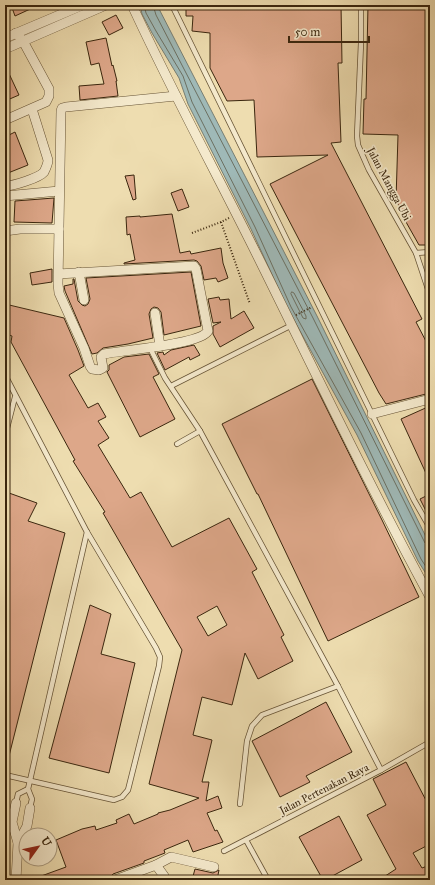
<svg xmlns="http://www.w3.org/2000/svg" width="435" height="885" font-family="'IM FELL Great Primer',serif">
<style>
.water{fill:#9fb9b7;stroke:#777e73}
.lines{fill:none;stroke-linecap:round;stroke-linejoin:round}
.shore{stroke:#6c7062;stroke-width:1}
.building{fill:#dda789;stroke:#3a260e;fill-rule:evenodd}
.lane-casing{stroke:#675436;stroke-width:6}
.street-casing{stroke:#675436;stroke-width:10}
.path{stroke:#3a260e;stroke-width:2;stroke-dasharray:1 2;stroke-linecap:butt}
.lane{stroke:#f4e9cc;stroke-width:4.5}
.street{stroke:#f4e9cc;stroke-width:9}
.labels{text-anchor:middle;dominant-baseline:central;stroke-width:3.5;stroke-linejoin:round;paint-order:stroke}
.street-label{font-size:11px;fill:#3a260e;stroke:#f4e9cc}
</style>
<rect width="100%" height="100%" fill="#eeddb0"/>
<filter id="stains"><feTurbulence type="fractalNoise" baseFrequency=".005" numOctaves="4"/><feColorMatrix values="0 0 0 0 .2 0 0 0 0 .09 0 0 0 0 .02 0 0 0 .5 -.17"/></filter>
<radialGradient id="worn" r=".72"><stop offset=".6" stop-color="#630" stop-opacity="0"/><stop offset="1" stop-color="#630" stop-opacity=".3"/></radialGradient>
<!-- water -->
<polygon class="water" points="140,5 157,5 317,316 430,545 430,580 418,561 357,435 288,309 251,229 188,104 179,78 152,33 142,14"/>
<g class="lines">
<!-- shore -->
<g class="shore">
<polyline points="144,5 146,13 156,31 183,76 192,102 255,227 291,307 361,433 421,559 430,573"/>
<polyline points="153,5 156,15 313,318 425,543 427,545 430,546"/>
<polygon points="292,292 294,293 306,316 306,319 303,318 291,294"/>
</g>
</g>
<!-- building -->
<g class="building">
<polygon points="11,5 39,5 15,16"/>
<polygon points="186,5 341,5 342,63 338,63 341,142 331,143 422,319 416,322 430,349 430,393 386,404 379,393 270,184 328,155 257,157 254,100 227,101 210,68 210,33 192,31 193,16 186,16"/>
<polygon points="368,5 430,5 430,245 419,245 406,222 396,200 398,135 363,134 364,99 366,99"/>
<polygon points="116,15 123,28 109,35 102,22"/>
<polygon points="106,38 112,66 113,65 117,81 116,81 118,96 80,100 79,86 104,84 99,63 91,65 86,42"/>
<polygon points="5,65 19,95 5,101"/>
<polygon points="15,132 28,165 8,173 5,165 5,139 8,138 7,136"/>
<polygon points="134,175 136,199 133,200 125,176"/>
<polygon points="182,189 189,207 178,211 171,193"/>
<polygon points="54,198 52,223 14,222 15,201"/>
<polygon points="172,214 180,253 190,251 191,254 221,248 223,263 228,278 218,282 216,278 204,280 201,266 197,261 194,260 124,264 124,263 135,260 130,234 127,235 126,217 140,216 140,217"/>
<polygon points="52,269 52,282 32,285 30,273"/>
<polygon points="191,272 201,326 164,335 161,312 158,308 154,307 151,309 149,314 153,338 128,344 103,348 97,353 92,354 65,291 64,286 73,284 73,279 74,279 78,301 82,305 85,306 88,304 90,299 86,278"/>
<polygon points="219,297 220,300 229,299 231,319 244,311 254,328 220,347 213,334 213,326 221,322 213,323 208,299"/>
<path d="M5,304L64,318L78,350L84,366L69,375L88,408L98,403L106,417L98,421L109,438L98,445L130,498L141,492L172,547L229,518L257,569L252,572L284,635L281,637L293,661L258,679L245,653L232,705L202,697L193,735L212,740L202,782H209L206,801L218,796L222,808L207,813L215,831L217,830L223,842L193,852L188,840L164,850L165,853L144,861V863L113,874L108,880H34L33,879L66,867L56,840L82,829L95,826L96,830L117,823L116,820L129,814L134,824L158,814V813L170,810L199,798L149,784L182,650L103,513L105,512L73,461L75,460L11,342L12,336L5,334ZM217,606L227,625L208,636L197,617Z"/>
<polygon points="194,345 200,355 190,360 189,357 165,370 157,353 163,352 164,355 171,350"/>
<polygon points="149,354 159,374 153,377 175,419 140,437 107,372 109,370 109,365 124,357"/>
<polygon points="312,379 382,520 419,597 328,641 258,494 257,494 222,424"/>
<polygon points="430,406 430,482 401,419"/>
<polygon points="9,493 37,503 28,521 65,533 8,760 5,760 5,512"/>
<polygon points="430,494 430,519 420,499"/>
<polygon points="90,605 111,614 101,654 135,663 109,773 49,758"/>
<polygon points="326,702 352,752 306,776 310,782 280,797 252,741"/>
<polygon points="406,762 430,808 430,844 413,853 422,868 430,865 430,880 379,880 396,869 367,815 386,805 373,779"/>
<polygon points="339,816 362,860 325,880 323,880 299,837"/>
<polygon points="195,869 213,873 219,870 217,880 192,880"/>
</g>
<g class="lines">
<defs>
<g id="lane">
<polyline points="172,5 414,500 430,528"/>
<polyline points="361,5 361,43 357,136 358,145 369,170 416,253 430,295"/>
<polyline points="416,253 430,252"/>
<polyline points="150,348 165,378 200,431 338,686 381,770"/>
<polyline points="5,375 87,532 156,648 160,657 159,666 128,790 122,797 114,800 5,775"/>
<polyline points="171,386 292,325"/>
<polyline points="5,436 15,397"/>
<polyline points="177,444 200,431"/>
<polyline points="16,803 18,794 28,789"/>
<polyline points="240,804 247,741 252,726 262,715 338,686"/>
<polyline points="30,808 32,799 28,789 87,532"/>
<polyline points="246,840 268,880"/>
<polyline points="224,851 381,770 430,742"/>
</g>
<g id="street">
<path d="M132,5C172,92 218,176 260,261C316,374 370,487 430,597"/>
<polyline points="5,38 83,5"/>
<polyline points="5,49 106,5"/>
<polyline points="5,120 46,102 49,96 49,89 23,41 16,33"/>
<path d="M5,186C13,186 39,178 44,172C46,168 48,164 48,160L32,109"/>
<polyline points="5,196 59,191"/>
<polyline points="5,231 20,229 59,229"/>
<polyline points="79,272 84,300"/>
<path d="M58,274L194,266L196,269L208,331C200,345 122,350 104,354L101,357L103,368L99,370L92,369L90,366L84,348L59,293L58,284L61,111L62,108L66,107L176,96"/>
<polyline points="155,313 160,346"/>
<polyline points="372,414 430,399"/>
<polyline points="18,843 27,826 30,808"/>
<polyline points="156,865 164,876 165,880"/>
<polyline points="16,880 18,843 12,822 16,803"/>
<polyline points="115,880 156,865 171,857 214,867"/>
</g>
</defs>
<!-- lane casing -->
<use href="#lane" class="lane-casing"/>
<!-- street casing -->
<use href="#street" class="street-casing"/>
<!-- path -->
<g class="path">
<polyline points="221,222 250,304"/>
<polyline points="192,233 221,222 229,218"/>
<polyline points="296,315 312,307"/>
</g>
<!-- lane -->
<use href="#lane" class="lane"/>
<!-- street -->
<use href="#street" class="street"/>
</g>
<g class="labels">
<!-- street labels -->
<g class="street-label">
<text transform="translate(389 184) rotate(62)">Jalan Mangga Ubi</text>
<text transform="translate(324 789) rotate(-27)">Jalan Pertenakan Raya</text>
</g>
</g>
<!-- margin -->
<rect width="435" height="885" fill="none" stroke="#eeddb0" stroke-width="20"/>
<rect x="6" y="6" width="423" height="873" fill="none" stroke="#3a260e" stroke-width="2"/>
<rect x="10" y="10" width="415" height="865" fill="none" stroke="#3a260e"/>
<!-- north arrow -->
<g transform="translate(38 847) rotate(57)"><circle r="19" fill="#f4e9cc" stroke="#aa9b80"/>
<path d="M0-3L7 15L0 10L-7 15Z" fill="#8f2418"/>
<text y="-6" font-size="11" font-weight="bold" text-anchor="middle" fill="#3a260e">U</text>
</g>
<!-- scale -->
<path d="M289 36v6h80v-6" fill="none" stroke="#3a260e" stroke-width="2"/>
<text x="295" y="36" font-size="12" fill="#3a260e" stroke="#f4e9cc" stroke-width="3" paint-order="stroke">50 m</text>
<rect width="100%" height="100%" filter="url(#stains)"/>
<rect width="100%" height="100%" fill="url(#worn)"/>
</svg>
